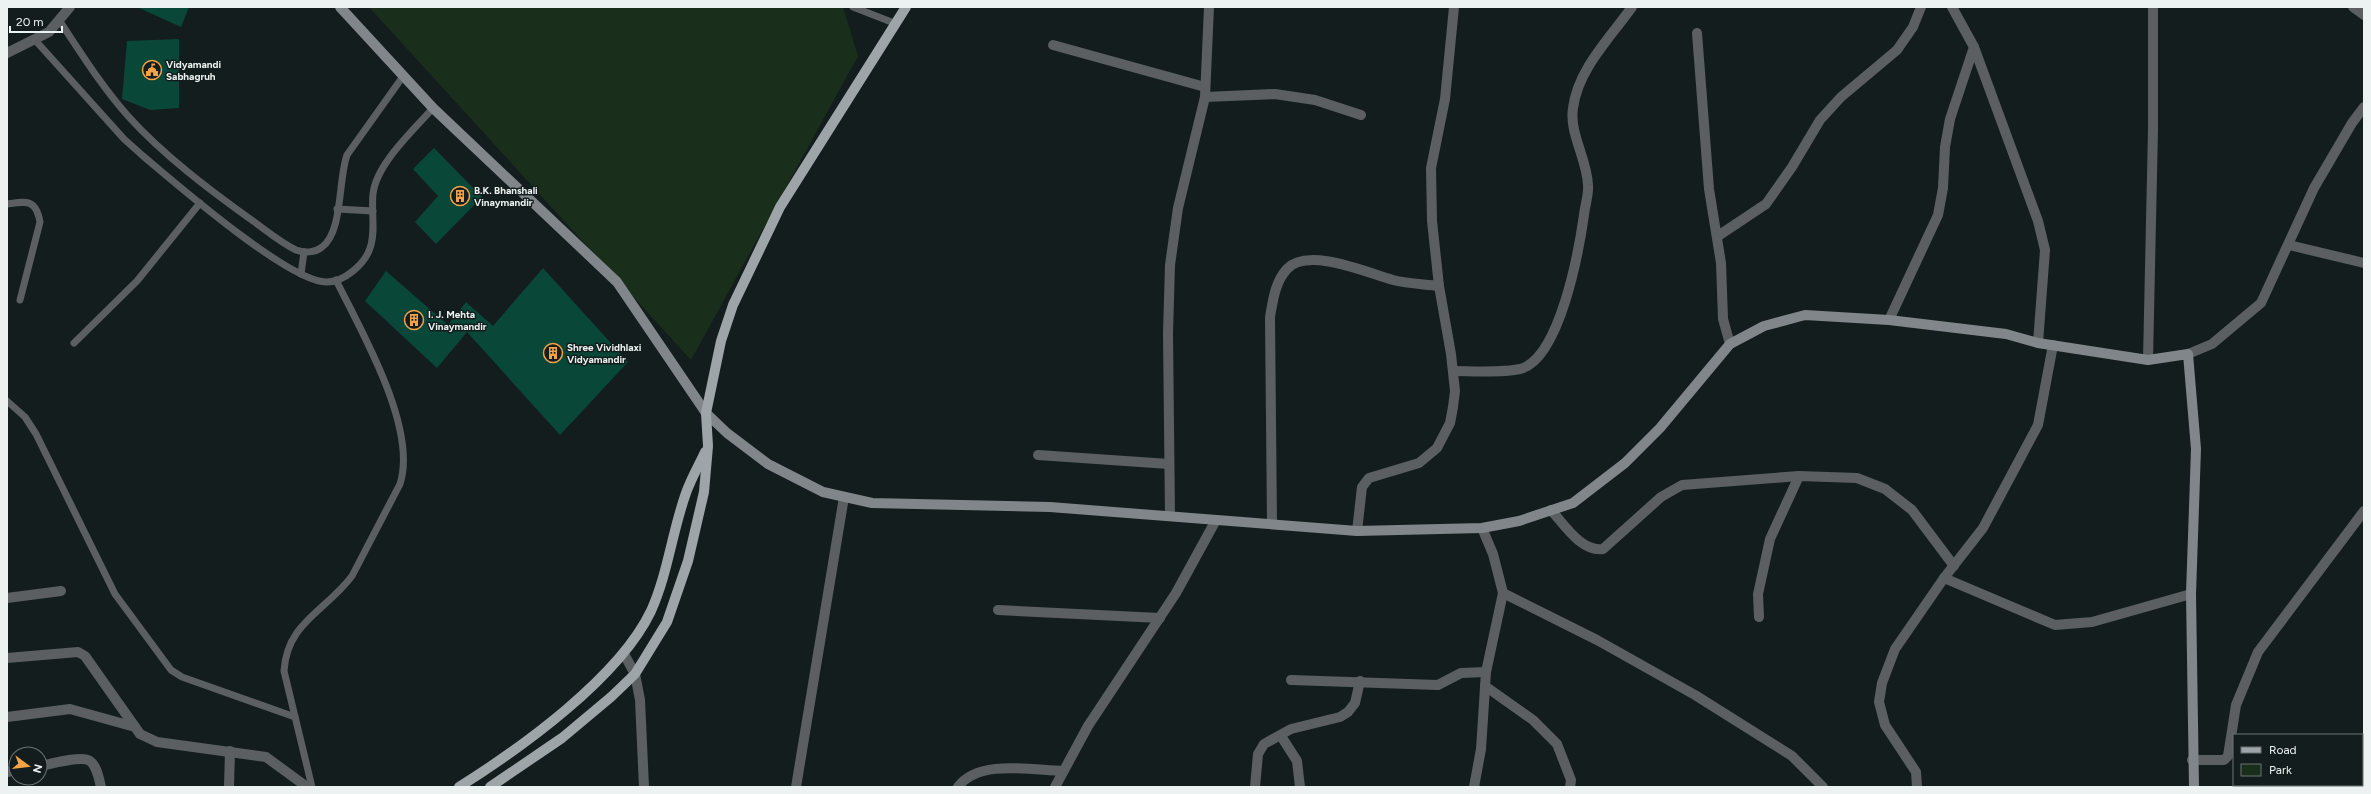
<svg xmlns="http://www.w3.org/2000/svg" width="2371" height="794" font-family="Figtree,sans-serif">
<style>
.green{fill:#1a2f1b}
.building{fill:#094738}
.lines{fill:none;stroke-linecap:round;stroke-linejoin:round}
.lane{stroke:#5b5f61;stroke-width:7}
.street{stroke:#5b5f61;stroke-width:10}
.secondary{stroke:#808689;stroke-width:10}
.primary{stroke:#9da5a8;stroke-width:10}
.labels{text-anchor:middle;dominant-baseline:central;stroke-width:3;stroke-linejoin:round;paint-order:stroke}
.poi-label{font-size:10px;font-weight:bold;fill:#ecf2f2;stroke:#141d1d;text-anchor:start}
</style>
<rect width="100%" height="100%" fill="#141d1d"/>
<!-- green -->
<polygon class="green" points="369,7 843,7 858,56 691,360"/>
<!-- building -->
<g class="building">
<polygon points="137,7 189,7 181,27"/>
<polygon points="179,39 179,108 150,110 122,99 127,41"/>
<polygon points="434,148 482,197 436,244 415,222 438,196 413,169"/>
<polygon points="543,268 628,362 560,435 467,332 437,368 365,301 386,271 448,325 466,302 493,326"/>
</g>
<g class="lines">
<!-- lane -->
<g class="lane">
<polyline points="853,7 894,23"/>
<path d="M59,20C81,53 102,87 128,116C163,155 211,191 253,221C267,231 281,243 296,250C304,253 315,253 322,247C343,232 338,180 347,155L404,75"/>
<path d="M35,40L124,139L143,156C175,183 290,283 327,282C344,282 365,264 370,248C376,232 371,211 373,194C376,164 414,130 433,108"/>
<path d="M7,204C27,201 36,199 40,222L20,300"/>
<polyline points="337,209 373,211"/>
<polyline points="301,274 304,252"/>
<polyline points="74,343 137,281 200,203"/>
<polyline points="7,401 25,417 36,434 115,594 171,670 182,677 295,717"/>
<path d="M312,787L284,671C287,622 326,611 352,576L400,484C418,428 361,331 336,280"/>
</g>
<!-- street -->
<g class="street">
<polyline points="1952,7 1974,47 2038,221 2045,250 2038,343"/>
<polyline points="2353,7 2364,15"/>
<polyline points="1697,33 1709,189 1721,263 1723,319 1730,344"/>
<polyline points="1053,45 1205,87"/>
<polyline points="7,53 49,32 70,7"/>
<polyline points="1205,97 1275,94 1315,100 1361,115"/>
<polyline points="1718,236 1766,204 1792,167 1820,120 1841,97 1897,50 1913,27 1921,7"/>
<polyline points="2289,245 2364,263"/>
<polyline points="1889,320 1938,215 1943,188 1945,147 1950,119 1974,47"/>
<polyline points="2188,354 2212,344 2261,303 2314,188 2352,123 2364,107"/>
<polyline points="2148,360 2153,129 2153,7"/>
<path d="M1453,371C1471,371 1502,373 1520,369C1560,359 1579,250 1584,215C1585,205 1589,194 1588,185C1587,159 1569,133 1573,108C1578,69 1610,38 1632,7"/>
<polyline points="1038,455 1169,464"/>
<path d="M1551,510C1564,524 1581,552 1603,549L1661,497L1682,485L1799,476L1857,478L1885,489L1912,510L1954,566"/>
<polyline points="1170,516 1168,333 1170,265 1178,208 1205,97 1209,7"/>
<path d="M1272,524L1270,317C1273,300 1275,282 1287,269C1308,246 1370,274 1393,280C1408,284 1424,284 1439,286"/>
<polyline points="1482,528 1493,554 1503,593 1597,640 1695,695 1792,756 1823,787"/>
<polyline points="1357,531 1362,487 1369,478 1419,463 1437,448 1450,423 1453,407 1455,391 1451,354 1439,286 1432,221 1431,168 1445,99 1454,7"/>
<polyline points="1944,578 2055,625 2092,622 2191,594"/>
<polyline points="7,598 61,591"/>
<polyline points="998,610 1160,618"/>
<polyline points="1759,617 1758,594 1770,539 1799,476"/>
<polyline points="624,654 635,674 640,700 644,787"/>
<polyline points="7,658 78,652 85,656 140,734 157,742 266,757 307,787"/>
<polyline points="1291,680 1438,685 1461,673 1486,672"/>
<polyline points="1485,686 1533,720 1557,744 1571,780 1570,787"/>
<polyline points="7,717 70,709 135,727"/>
<polyline points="1281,736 1297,761 1300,787"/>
<polyline points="2192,760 2224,760 2228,756 2236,705 2258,652 2364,511"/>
<path d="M40,766C50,764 82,755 90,761C97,766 99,779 101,787"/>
<polyline points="7,772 16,770"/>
<polyline points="229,787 230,751"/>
<polyline points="796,787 844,497"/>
<path d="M958,787C978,759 1032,770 1062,771"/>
<polyline points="1055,787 1088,726 1176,593 1216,520"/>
<polyline points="1255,787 1258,754 1264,744 1291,729 1340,717 1348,712 1355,703 1360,681"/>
<polyline points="1474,787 1481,749 1486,672 1503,593"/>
<polyline points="1917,787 1916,772 1885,725 1879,702 1882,683 1895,649 1944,578 1983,528 2038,425 2053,345"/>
</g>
<!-- secondary -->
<polyline class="secondary" points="340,7 433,108 617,282 706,413 727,433 768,464 823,492 872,503 1050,507 1357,531 1482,528 1519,521 1573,503 1625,463 1660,428 1730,344 1764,326 1805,315 1889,320 2006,334 2038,343 2148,360 2188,354 2196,449 2191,594 2194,787"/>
<!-- primary -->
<g class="primary">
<path d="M459,787C521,748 619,678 651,611C668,573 672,532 686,493C691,479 699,465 705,452"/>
<polyline points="490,787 562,738 611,697 635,674 667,622 688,561 704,492 708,446 706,413 721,341 733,305 780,207 906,7"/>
</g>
</g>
<!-- icons -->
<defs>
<symbol id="civic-ring" viewBox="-11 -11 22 22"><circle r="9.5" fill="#141d1d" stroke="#f5a246" stroke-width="1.5"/><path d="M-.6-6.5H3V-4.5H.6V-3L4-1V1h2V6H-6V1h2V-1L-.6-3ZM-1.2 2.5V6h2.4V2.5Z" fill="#f5a246"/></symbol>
<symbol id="building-ring" viewBox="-11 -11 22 22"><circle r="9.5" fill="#141d1d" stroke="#f5a246" stroke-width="1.5"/><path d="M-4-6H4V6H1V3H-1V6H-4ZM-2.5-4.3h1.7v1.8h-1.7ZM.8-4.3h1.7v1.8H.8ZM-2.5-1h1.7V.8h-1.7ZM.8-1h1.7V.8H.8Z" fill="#f5a246"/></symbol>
</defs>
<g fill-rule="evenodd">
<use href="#civic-ring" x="141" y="59" width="22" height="22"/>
<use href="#building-ring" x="449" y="185" width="22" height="22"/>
<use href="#building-ring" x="403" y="309" width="22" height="22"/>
<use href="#building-ring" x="542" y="342" width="22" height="22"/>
</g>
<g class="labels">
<!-- poi labels -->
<g class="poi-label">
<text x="166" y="64">Vidyamandi<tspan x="166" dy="12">Sabhagruh</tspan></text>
<text x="474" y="190">B.K. Bhanshali<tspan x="474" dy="12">Vinaymandir</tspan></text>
<text x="428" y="314">I. J. Mehta<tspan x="428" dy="12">Vinaymandir</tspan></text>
<text x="567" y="347">Shree Vividhlaxi<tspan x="567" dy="12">Vidyamandir</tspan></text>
</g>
</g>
<!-- border -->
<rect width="2371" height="794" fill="none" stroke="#ecf2f2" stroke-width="16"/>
<!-- legend -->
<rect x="2233" y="734" width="130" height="52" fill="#141d1d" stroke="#6a7272"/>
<rect x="2241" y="747" width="20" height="6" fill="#9da5a8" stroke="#6a7272"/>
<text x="2269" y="754" font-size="12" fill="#ecf2f2">Road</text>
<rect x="2241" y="764" width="20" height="12" fill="#1a2f1b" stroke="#6a7272"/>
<text x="2269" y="774" font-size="12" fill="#ecf2f2">Park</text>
<!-- north arrow -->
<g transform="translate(28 766) rotate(105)"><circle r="19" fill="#141d1d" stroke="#6a7272"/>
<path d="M0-3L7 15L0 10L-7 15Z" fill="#f5a246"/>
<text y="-6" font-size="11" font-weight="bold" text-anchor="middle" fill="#ecf2f2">N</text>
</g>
<!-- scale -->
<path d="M10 26v6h52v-6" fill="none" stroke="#ecf2f2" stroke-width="2"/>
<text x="16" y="26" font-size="12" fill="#ecf2f2" stroke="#141d1d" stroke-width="3" paint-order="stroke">20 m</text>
</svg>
